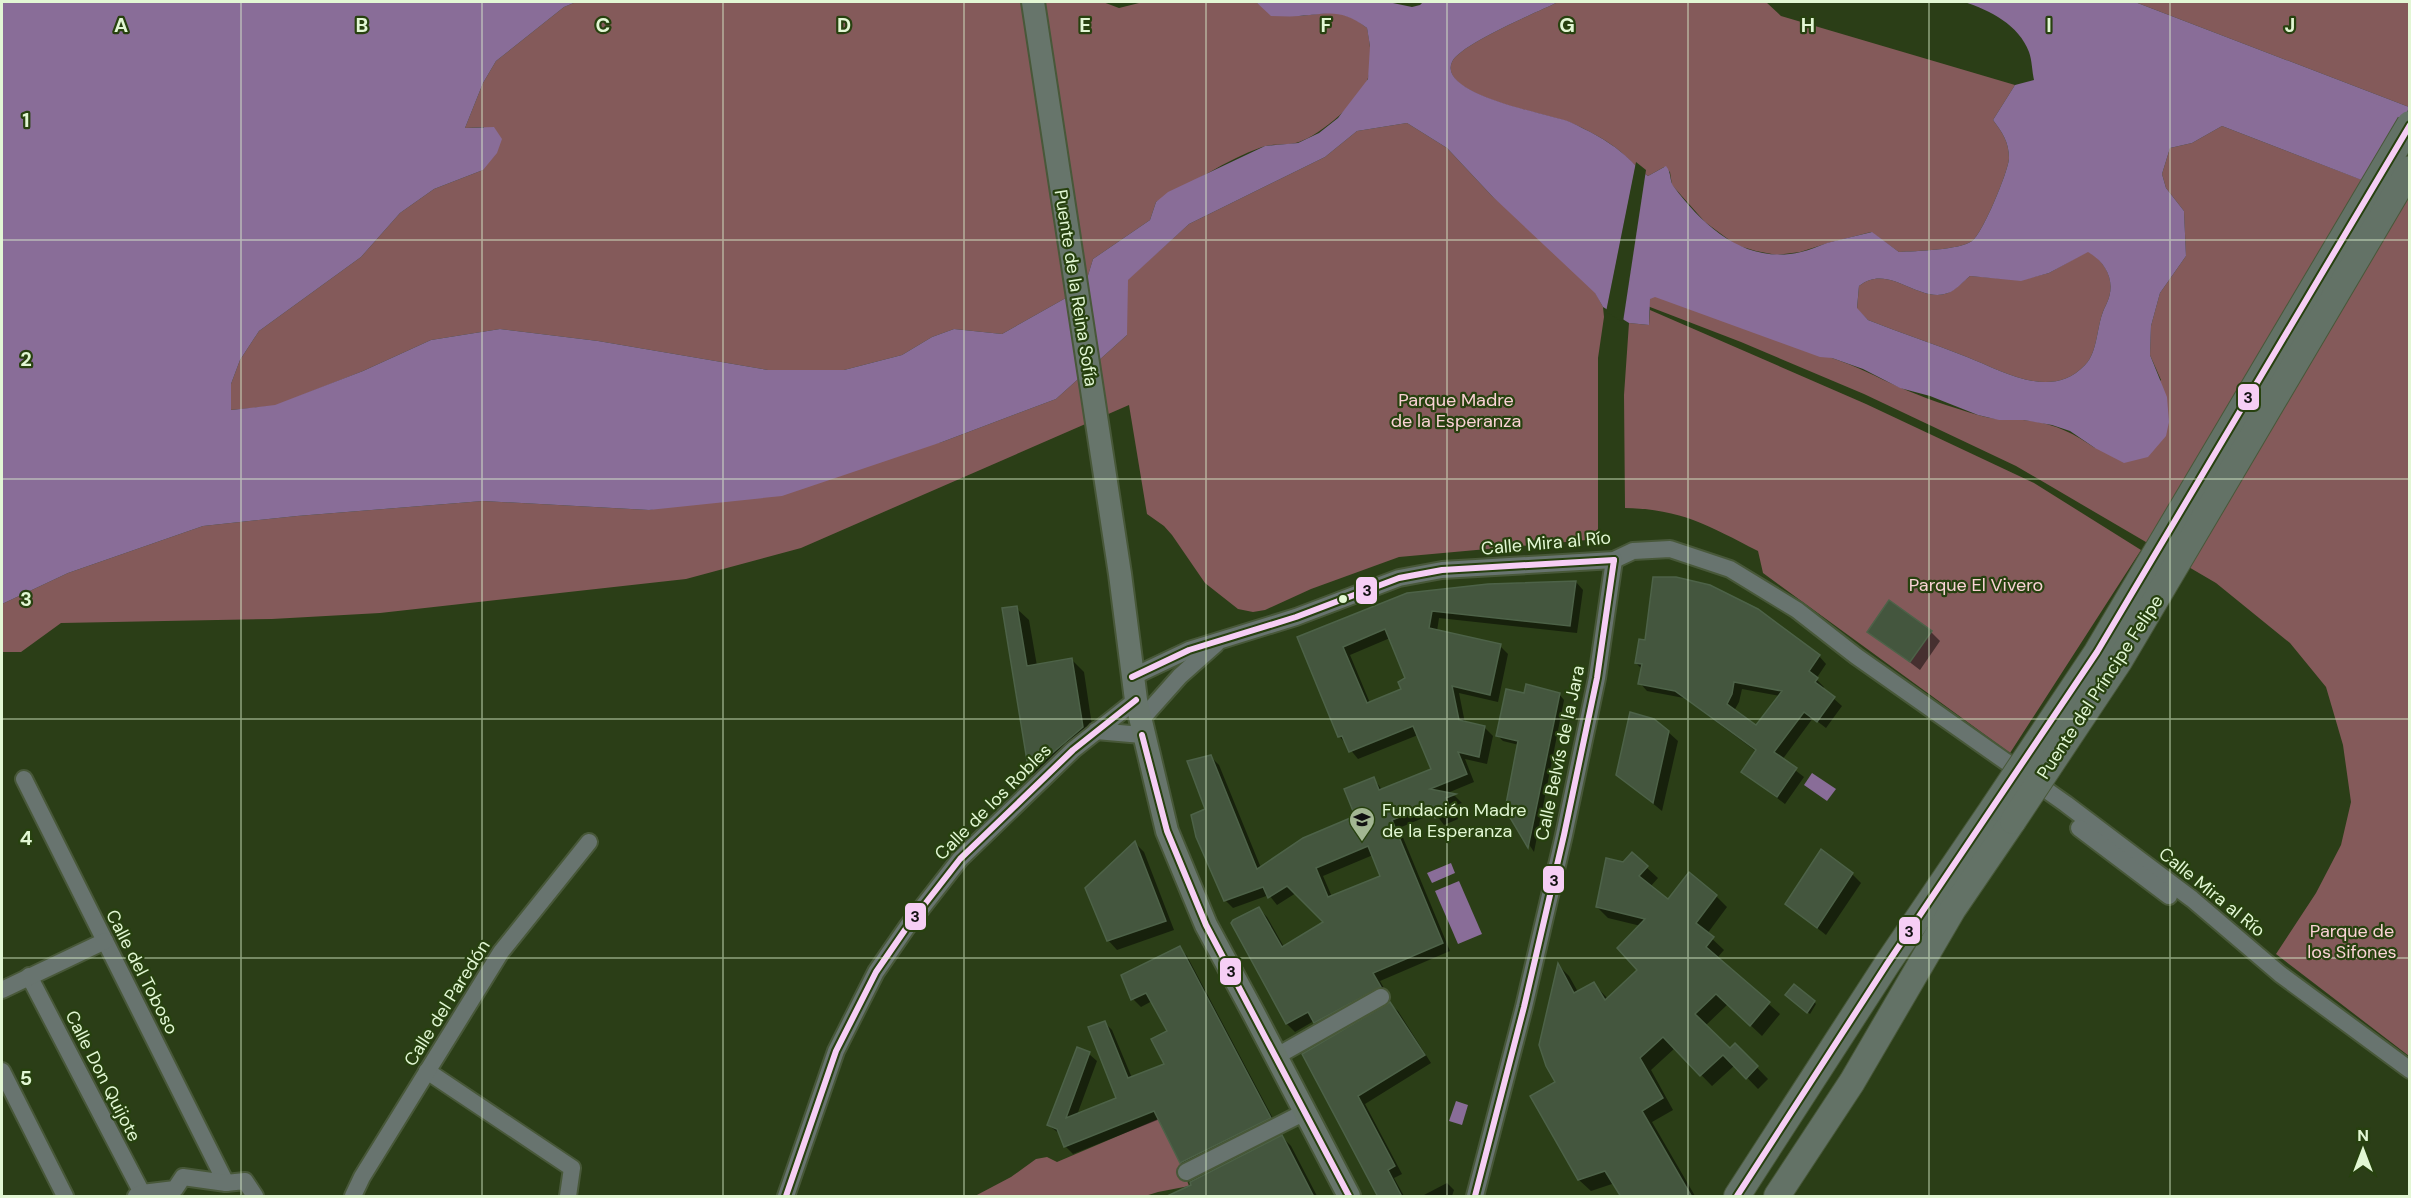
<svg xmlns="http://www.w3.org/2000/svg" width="2411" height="1198" font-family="'DM Sans',sans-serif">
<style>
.green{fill:#845a5a}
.water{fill:#896d98;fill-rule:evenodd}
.pier{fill:#2b3e17}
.shadow{fill:#0007;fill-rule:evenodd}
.building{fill:#44563e;stroke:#4d6248;stroke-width:1.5;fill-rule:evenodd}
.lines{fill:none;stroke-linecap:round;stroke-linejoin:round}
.street-casing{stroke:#485839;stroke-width:20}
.secondary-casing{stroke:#485839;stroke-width:26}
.primary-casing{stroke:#485839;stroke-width:28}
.street{stroke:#68746f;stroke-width:16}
.secondary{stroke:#67756b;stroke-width:22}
.primary{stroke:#637266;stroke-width:26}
.primary-bridge-casing{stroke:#485839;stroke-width:28;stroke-linecap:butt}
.primary-bridge{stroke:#637266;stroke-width:26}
.bus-1-casing{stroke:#27410f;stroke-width:10}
.bus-1{stroke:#f6cef5;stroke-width:6}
.grid{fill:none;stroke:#e2f7d4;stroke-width:1.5;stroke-opacity:0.55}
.bus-dot{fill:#e2f7d4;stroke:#27410f;stroke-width:2}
.labels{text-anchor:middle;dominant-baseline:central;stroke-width:4.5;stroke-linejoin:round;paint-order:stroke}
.street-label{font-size:18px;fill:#e2f7d4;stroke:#27410f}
.park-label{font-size:18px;fill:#fad2d5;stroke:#27410f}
.poi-label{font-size:18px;fill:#e2f7d4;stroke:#27410f;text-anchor:start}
.grid-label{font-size:20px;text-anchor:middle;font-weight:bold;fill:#e2f7d4;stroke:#27410f;stroke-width:4.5;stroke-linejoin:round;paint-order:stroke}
.line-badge{stroke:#27410f;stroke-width:2}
.pale-badge-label{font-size:16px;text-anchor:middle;font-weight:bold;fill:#111}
</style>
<rect width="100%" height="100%" fill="#2b3e17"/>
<!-- green -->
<g class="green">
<path d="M576,2H1103L1119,8L1143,2H1256L1260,5L1300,16L1336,12L1355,19L1367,28C1370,43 1373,62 1368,78C1362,100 1320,135 1299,142C1287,146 1274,143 1262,147C1226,160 1191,184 1156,202L1150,220L1093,259L1086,282L1064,299L1002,334L954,329L932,337L902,355L844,370H768L598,341L500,329L431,340L363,371L275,406L230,410L231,384L240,360L259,331L361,257L400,213L434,189L483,170L484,127L465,128L483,83L496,61L564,7Z"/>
<path d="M1558,2H1766L1781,16L2015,85L1993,120C2002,132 2009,142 2009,158C2009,170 1982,235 1972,241C1960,250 1915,251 1899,252L1871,232L1828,243L1800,252L1777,255L1756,251L1736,245L1705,222L1672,185L1670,172L1664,167L1648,176C1638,169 1630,160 1621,152C1607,140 1586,129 1569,122C1550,114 1437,96 1452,62C1460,44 1538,12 1558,2Z"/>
<polygon points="2135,2 2409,2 2409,107"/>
<path d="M1407,123L1447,148L1492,196L1540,235L1832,358C1856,366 1877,377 1899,387C1921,397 1954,408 1978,415C1993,420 2007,419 2023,420C2051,422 2072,432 2095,448L2161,380L2150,355L2151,326L2160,293L2186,256L2184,211L2166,188L2162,174L2170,148L2192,143L2222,126L2357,178L2409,192V1056L2276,954L2316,893L2341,845L2351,802L2343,745L2326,687L2290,643L2216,583L2016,466L1864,394L1741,342L1650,307L1595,292L1603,307L1604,317L1598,358V539L1399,557L1311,589L1265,610L1253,612L1238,609L1205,583L1172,535L1164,526L1147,514L1129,405L801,548L686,579L380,613L272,619L61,623L21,652H2V604L68,573L203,526L297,516L483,501L649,510L942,442L1056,399L1127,335V280L1189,224L1325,157L1357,131Z"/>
<path d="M2088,251C2107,263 2117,283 2106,305C2096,323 2099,351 2085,365C2051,401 2003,371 1967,357C1934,344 1901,333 1868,320L1857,309L1859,286C1889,262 1918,304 1948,293C1955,290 1964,281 1970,276L2021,280L2049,273Z"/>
<path d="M1650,310L1866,404L2034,483L2141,550L2010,753L1763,573L1758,551C1709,526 1682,509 1625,508L1624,395L1629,323L1649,325Z"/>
<polygon points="1158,1119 1181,1164 1189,1186 1158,1192 1145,1196 975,1196 1011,1177 1036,1159 1047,1157 1057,1162"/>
</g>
<!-- water -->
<g class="water">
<path d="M2,2H576L564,7L496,61L483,83L465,128L494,127L502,139L497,153L483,170L434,189L400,213L361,257L259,331L240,360L231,384V410L275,405L363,371L431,340L500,329L598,341L768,370H844L902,355L932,337L954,329L1002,334L1064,299L1086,282L1093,259L1150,220L1156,202L1168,192L1265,146L1298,143L1319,133L1338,118L1368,79L1370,46L1367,28C1340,8 1329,14 1299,16C1290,17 1280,16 1271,16L1256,2H1388L1412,7L1420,5L1423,2H1558C1538,12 1460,44 1452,62C1437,95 1550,114 1570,122C1587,130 1607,140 1621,152C1631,160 1638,169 1648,176L1666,166C1672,173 1669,181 1674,187C1704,227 1746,265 1801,252C1810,250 1818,246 1827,243C1841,239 1857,236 1872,232L1899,252C1915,251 1960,250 1972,241C1982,235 2009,170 2009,158C2009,142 2002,132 1993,120L2015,85L2034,80C2032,71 2032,60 2029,52C2019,25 1990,10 1964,2H2135L2409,107L2381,185L2359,179L2222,126L2192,143L2170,148L2162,174L2166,188L2184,211L2186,256L2160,293L2151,326L2150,355L2167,397L2169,422L2166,436L2148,457L2124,463L2095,448L2070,431L2052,425L2024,420H1999L1978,415L1930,396L1900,388L1863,369L1832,358L1820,357L1655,297L1650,299L1649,325L1629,323L1603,307L1595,293L1492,196L1447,148L1407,123L1357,131L1325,157L1189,224L1128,280L1127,335L1056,399L942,442L782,496L649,510L483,501L297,516L203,526L68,573L2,604ZM2088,252C2107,263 2117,283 2106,305C2096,323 2099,351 2085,365C2051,401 2003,371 1967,357C1934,344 1901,333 1868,320L1857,308L1859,286C1889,262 1918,304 1948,293C1955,291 1964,281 1970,276L2021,281L2049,273Z"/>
<polygon points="1812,773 1836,789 1827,801 1804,785"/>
<polygon points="1451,863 1455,873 1432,883 1427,873"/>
<polygon points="1459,881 1482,934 1458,944 1435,891"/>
<polygon points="1456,1101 1468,1105 1462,1125 1449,1121"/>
</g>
<!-- pier -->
<polygon class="pier" points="1636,162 1646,170 1623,322 1606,312"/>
<!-- shadow -->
<g class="shadow">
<path d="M1576,582L1583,590L1577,633L1439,618L1437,631L1500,646L1508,654L1498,702L1459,693L1465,723L1485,728L1493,736L1487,764L1465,759L1474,782L1445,794L1455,796L1462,803L1453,806L1458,819L1444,825L1435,813L1399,828L1450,951L1380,981L1388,995L1323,1030L1314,1021L1295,1032L1287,1024L1259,909L1267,917L1284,947L1326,923L1296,893L1277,905L1269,895L1233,908L1225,900L1207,810L1211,757L1219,765L1261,868L1357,816L1373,778L1383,791L1433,770L1418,735L1358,759L1340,737L1299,638L1407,594ZM1390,638L1407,679L1403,690L1370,703L1350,655ZM1373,855L1382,877L1332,897L1323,876Z"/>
<polygon points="1890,602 1931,632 1940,641 1920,670 1869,631"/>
<polygon points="1016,608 1029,620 1037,666 1072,660 1084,672 1094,739 1042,784 1030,772 1004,609"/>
<path d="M1819,656L1826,664L1816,679L1824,687L1823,689L1842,706L1826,728L1813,718L1782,760L1804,777L1785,804L1743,772L1757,752L1684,698L1647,691L1640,683L1642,669L1636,663ZM1742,689L1780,696L1757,727L1734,711L1739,702Z"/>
<polygon points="1559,694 1564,700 1534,852 1506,809 1519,745 1503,741 1497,735 1525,695"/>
<polygon points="1668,732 1678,741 1662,811 1618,775"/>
<polygon points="1135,843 1144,852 1174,930 1117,950 1108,940"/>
<polygon points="1646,867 1658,878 1650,887 1668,902 1716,896 1727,907 1707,934 1724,950 1717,958 1780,1014 1762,1036 1728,1004 1705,1026 1730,1050 1735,1045 1768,1079 1758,1089 1735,1065 1712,1086 1675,1048 1651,1070 1673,1110 1652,1122 1695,1196 1618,1196 1621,1192 1615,1183 1591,1191 1579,1180 1557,1082 1559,966 1569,976 1578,992 1594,984 1608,999 1639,970 1641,926 1608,918 1597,907"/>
<polygon points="1852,874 1861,883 1826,935 1787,904"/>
<polygon points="1179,948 1187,956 1277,1126 1190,1170 1182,1162 1160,1119 1073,1154 1065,1146 1060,1134 1048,1125 1089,1054 1097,1061 1077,1115 1118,1098 1104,1022 1112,1030 1132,1078 1166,1064 1169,1031 1152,1001 1141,1007 1133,999"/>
<polygon points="1789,998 1814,1002 1816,1004 1810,1014"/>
<polygon points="1390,1004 1398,1011 1431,1063 1365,1104 1402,1174 1394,1178 1404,1196 1380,1196 1304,1054"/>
<polygon points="1282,1137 1291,1146 1317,1196 1267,1196"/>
<polygon points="1447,1183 1454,1190 1452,1196 1422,1196"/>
</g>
<!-- building -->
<g class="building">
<path d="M1653,577H1676L1710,585L1758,609L1820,655L1809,671L1818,678L1815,682L1835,697L1817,722L1804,712L1774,752L1797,768L1777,797L1741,772L1756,750L1675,691L1638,684L1642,664L1635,663L1639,639L1645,640ZM1734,682L1782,691L1756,725L1727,704L1732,694Z"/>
<path d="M1576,581L1570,626L1432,611L1429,628L1501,644L1490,695L1452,686L1459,720L1485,726L1479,757L1458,752L1467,774L1430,789L1456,794L1446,798L1451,811L1435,818L1430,805L1392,820L1443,943L1373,973L1381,987L1314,1023L1308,1012L1286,1024L1231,923L1233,920L1259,907L1282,947L1323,922L1287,886L1268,898L1263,887L1224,901L1196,837L1191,815L1205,809L1187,761L1211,755L1257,869L1303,838L1355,816L1344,789L1374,777L1379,790L1431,769L1413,726L1349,752L1342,736L1338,737L1297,637L1407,593L1488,584ZM1385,629L1405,678L1398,682L1401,689L1367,703L1343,647ZM1368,846L1380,876L1328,897L1316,868Z"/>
<polygon points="1889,600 1932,631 1910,662 1867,632"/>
<polygon points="1017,606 1027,666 1072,658 1083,727 1029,773 1002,608"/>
<polygon points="1526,684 1560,693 1528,848 1505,809 1518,741 1496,736 1506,689 1524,693"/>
<polygon points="1630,712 1654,719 1669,731 1653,803 1616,775"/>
<polygon points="1135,841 1166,921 1107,941 1085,888"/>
<polygon points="1821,849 1853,873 1817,928 1785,904"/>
<polygon points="1632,852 1648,866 1639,876 1668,899 1689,872 1717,895 1696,923 1714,937 1706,947 1770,1002 1750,1026 1716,994 1695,1014 1730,1048 1735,1043 1758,1066 1746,1079 1723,1055 1700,1076 1663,1037 1640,1058 1663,1098 1642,1111 1692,1197 1621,1197 1605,1171 1578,1180 1530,1096 1555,1082 1546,1066 1539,1045 1558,963 1574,993 1594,982 1605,1000 1637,970 1617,948 1645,919 1596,907 1606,858 1623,862"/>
<polygon points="1180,946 1271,1118 1180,1163 1154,1111 1064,1147 1057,1129 1047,1125 1077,1047 1090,1052 1066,1118 1116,1098 1088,1027 1105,1021 1128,1078 1164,1064 1151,1039 1167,1031 1146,993 1131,1000 1121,975"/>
<polygon points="1794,984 1815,1001 1807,1013 1785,995"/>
<polygon points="1390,1002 1425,1055 1358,1096 1395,1166 1388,1170 1402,1197 1378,1197 1302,1054"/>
<polygon points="1282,1135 1314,1197 1165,1197 1191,1185 1190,1182"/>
</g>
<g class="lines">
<defs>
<g id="street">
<polyline points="1132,677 1189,650 1296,617 1399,578 1442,570 1614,560 1633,551 1670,549 1730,569 1797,610 1856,656 2066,804 2140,860 2192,899 2280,974 2410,1070"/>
<polyline points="1140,721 1180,676 1216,644"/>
<polyline points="1096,731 1142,735"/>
<polyline points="24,779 226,1183"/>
<polyline points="2079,828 2169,896"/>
<polyline points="29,976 142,1193"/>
<polyline points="2,990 105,941"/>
<polyline points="1277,1056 1381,997"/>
<polyline points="2,1071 65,1196"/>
<polyline points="427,1071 572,1168 568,1196"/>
<polyline points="1186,1172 1305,1112"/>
<polyline points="136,1196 142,1193 175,1189 183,1177 226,1183 245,1181 255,1196"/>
<polyline points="353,1196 362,1177 501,952 589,842"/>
<polyline points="786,1196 836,1051 876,972 907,927 960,859 1073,750 1136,700"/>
<polyline points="1475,1196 1524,1007 1564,835 1597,678 1614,560"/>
</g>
<polyline id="secondary" points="1033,2 1120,574 1136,700 1167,831 1206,925 1254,1014 1349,1196"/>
<g id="primary">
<polyline points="1737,1196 1887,964 1993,808"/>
<polyline points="1777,1196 1852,1082 1953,909 2013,821"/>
</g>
</defs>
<!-- street casing -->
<use href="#street" class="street-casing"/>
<!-- secondary casing -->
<use href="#secondary" class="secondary-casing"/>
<!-- primary casing -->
<use href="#primary" class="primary-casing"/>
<!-- street -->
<use href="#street" class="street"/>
<!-- secondary -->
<use href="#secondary" class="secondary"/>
<!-- primary -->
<use href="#primary" class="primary"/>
<defs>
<g id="primary-bridge">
<polyline points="1993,808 2097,652 2410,124"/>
<polyline points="2013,821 2120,660 2410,169"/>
</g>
</defs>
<!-- primary-bridge casing -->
<use href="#primary-bridge" class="primary-bridge-casing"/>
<!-- primary-bridge -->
<use href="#primary-bridge" class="primary-bridge"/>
<defs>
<g id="bus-1">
<polyline points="1132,677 1189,650 1296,617 1399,578 1442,570 1614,560"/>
<polyline points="1142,735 1167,831 1206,925 1349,1196"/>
<polyline points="786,1196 836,1051 876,972 907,927 960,859 1073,750 1136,700"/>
<polyline points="1475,1196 1524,1007 1564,835 1597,678 1614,560"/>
<polyline points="1737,1196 1887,964 2097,652 2410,125"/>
</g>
</defs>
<!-- bus-1 casing -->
<use href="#bus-1" class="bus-1-casing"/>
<!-- bus-1 -->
<use href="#bus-1" class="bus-1"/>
</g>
<!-- grid -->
<path class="grid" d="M241,2V1196M482,2V1196M723,2V1196M964,2V1196M1206,2V1196M1447,2V1196M1688,2V1196M1929,2V1196M2170,2V1196M2,240H2410M2,479H2410M2,719H2410M2,958H2410"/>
<!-- icons -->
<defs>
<symbol id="school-pin" viewBox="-11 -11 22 30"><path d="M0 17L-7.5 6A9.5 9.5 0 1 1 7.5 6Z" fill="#a2b692" stroke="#27410f"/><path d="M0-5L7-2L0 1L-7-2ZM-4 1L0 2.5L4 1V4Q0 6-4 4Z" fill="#111"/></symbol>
</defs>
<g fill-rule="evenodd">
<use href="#school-pin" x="1347" y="805" width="30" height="40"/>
</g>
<!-- markers -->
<circle class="bus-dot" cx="1343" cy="599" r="5"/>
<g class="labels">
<!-- street labels -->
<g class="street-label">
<text transform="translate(1076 288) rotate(81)">Puente de la Reina Sofía</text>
<text transform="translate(1546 543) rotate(-5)">Calle Mira al Río</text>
<text transform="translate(2100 687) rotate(-57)">Puente del Príncipe Felipe</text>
<text transform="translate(1560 753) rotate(-78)">Calle Belvís de la Jara</text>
<text transform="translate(993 802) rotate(-45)">Calle de los Robles</text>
<text transform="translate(2212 892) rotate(39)">Calle Mira al Río</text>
<text transform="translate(142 972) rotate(63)">Calle del Toboso</text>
<text transform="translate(447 1003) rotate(-58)">Calle del Paredón</text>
<text transform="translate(103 1076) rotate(63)">Calle Don Quijote</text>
</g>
<!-- park labels -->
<g class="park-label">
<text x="1456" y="400">Parque Madre<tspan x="1456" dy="21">de la Esperanza</tspan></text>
<text x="1976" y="585">Parque El Vivero</text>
<text x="2352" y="931">Parque de<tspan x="2352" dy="21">los Sifones</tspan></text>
</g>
<!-- poi labels -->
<g class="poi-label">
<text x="1382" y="810">Fundación Madre<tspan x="1382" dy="21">de la Esperanza</tspan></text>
</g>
</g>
<g class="grid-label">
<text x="121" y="32">A</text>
<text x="362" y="32">B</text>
<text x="603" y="32">C</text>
<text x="844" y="32">D</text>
<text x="1085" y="32">E</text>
<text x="1326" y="32">F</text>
<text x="1567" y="32">G</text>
<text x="1808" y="32">H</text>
<text x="2049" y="32">I</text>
<text x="2290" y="32">J</text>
<text x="26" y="127">1</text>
<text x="26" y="366">2</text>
<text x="26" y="606">3</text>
<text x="26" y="845">4</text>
<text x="26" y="1085">5</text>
</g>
<g class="line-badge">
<rect x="2237" y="383" width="23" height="28" rx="6" fill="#f6cef5"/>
<rect x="1355" y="576" width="23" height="29" rx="6" fill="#f6cef5"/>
<rect x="1542" y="865" width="23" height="29" rx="6" fill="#f6cef5"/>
<rect x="904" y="902" width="23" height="29" rx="6" fill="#f6cef5"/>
<rect x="1898" y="916" width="23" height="29" rx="6" fill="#f6cef5"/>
<rect x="1219" y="957" width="23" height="29" rx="6" fill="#f6cef5"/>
</g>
<g class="pale-badge-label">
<text x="2248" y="403">3</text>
<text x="1367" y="596">3</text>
<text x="1554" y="886">3</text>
<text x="915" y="922">3</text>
<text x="1909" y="937">3</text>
<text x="1231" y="977">3</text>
</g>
<!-- border -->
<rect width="2411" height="1198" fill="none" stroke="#e2f7d4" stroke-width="6"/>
<!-- north arrow -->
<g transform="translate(2363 1150)" stroke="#27410f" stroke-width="4.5" paint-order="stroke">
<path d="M0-4.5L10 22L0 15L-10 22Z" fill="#e2f7d4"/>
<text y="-9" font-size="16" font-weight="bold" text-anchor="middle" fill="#e2f7d4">N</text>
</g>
</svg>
